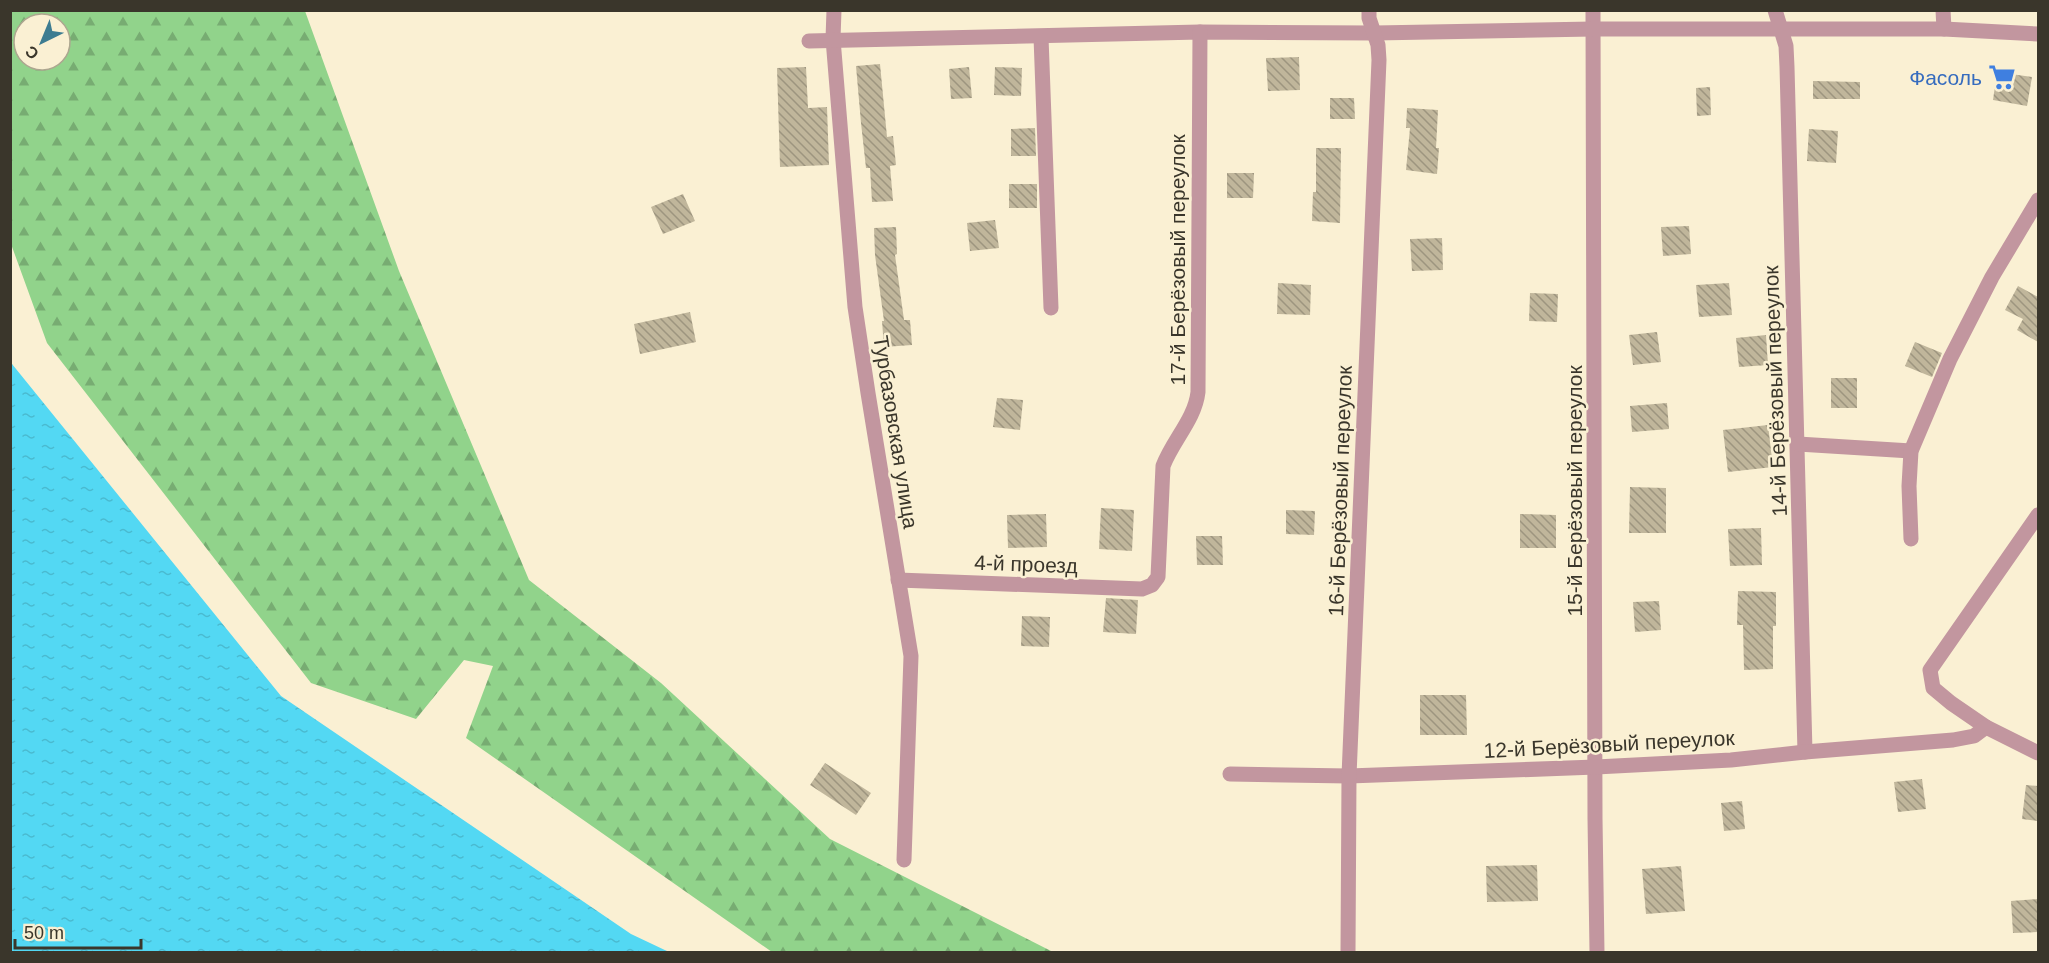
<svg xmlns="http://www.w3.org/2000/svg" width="2049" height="963" font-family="Helvetica,sans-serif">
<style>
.forest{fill:url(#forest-firs);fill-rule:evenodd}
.water{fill:url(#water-ripples)}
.building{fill:url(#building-back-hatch)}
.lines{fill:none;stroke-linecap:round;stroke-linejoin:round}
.street{stroke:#c2969f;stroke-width:15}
.labels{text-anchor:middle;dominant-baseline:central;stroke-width:5;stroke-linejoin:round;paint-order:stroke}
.shop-label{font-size:21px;fill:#366cbe;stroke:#faf0d3;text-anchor:end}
.street-label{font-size:21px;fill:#3a362b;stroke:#faf0d3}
</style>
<defs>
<pattern id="forest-firs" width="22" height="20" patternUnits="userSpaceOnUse" patternTransform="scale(1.5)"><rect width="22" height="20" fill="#91d38b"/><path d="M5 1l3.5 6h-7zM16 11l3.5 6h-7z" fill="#77ac72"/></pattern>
<pattern id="water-ripples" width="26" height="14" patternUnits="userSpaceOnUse" patternTransform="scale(1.5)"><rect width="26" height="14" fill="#53d8f3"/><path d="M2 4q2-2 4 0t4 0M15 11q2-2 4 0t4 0" fill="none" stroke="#49bad0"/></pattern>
<pattern id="building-back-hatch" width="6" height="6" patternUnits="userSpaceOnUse" patternTransform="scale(1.5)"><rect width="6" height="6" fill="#c0b69b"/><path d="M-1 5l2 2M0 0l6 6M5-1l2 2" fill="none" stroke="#9d957f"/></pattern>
</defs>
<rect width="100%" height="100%" fill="#faf0d3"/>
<!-- forest -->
<path class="forest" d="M11,10L305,11L399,271L529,580L661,683L830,839L1053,952H772L466,738L493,666L464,660L416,719L311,683L47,343L11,244ZM24,24H60V60H24Z"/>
<!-- water -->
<polygon class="water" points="11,358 12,364 281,696 631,934 669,952 11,952"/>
<!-- building -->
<g class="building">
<polygon points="1299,57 1300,90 1268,91 1266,58"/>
<polygon points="880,64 887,137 893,136 896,165 890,166 893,201 872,202 870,168 866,168 861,123 856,66"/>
<polygon points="806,67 808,108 827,107 829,165 780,167 777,68"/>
<polygon points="969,67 972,98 951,99 949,69"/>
<polygon points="995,67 1022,68 1021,96 994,95"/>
<polygon points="1997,72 2032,77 2027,106 1993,100"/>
<polygon points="1813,81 1860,82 1860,99 1813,99"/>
<polygon points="1710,87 1711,115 1697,116 1696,88"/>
<polygon points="1330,98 1354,98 1355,119 1330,119"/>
<polygon points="1407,108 1438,110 1436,148 1439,148 1437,174 1406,170 1410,128 1406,128"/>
<polygon points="1035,128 1036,156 1011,156 1011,129"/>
<polygon points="1809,129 1838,131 1836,163 1807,161"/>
<polygon points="1316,148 1341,148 1340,223 1312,221 1313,192 1316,192"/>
<polygon points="1227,173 1254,173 1253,198 1227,198"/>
<rect x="1009" y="184" width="28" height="24"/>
<polygon points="683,194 695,221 663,234 651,207"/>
<polygon points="995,220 999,248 970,251 967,223"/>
<polygon points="1689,226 1691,254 1663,256 1661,227"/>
<polygon points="896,227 897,254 895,255 904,320 910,320 912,345 884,347 882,321 884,321 875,255 874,228"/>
<polygon points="1442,238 1443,270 1412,271 1410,239"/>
<polygon points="1278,283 1311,285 1310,315 1277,314"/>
<polygon points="1729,283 1732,315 1699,317 1696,285"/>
<polygon points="2018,286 2038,297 2038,342 2017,330 2023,319 2005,310"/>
<polygon points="1530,293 1558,294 1557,322 1529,321"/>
<polygon points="690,312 696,342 640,354 634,324"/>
<polygon points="1657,332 1661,362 1633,365 1629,335"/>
<polygon points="1766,335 1768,365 1739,367 1736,338"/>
<polygon points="1915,342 1942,353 1932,377 1905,366"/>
<rect x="1831" y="378" width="26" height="30"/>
<polygon points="997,398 1023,400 1020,430 993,427"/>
<polygon points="1667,403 1669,429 1632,432 1630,406"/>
<polygon points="1768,425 1773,467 1728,472 1723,430"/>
<polygon points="1630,487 1666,488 1666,533 1629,533"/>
<polygon points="1101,508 1134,510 1132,551 1099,549"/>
<polygon points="1286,510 1315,511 1314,535 1286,534"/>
<polygon points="1046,514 1047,547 1008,548 1007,515"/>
<polygon points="1520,514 1556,515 1556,548 1520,548"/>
<polygon points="1761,528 1762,565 1730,566 1728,529"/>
<polygon points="1196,536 1222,536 1223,565 1197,565"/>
<polygon points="1738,591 1776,592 1776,626 1773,626 1773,669 1744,670 1743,625 1737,625"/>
<polygon points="1106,598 1138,600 1136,634 1103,632"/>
<polygon points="1659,601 1661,630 1635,632 1633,602"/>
<polygon points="1022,616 1050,617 1049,647 1021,646"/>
<polygon points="1420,695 1466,695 1467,735 1420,735"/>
<polygon points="825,763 871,793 856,815 810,785"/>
<polygon points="1922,779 1926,809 1898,812 1894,782"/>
<polygon points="2026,785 2038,786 2038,821 2022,819"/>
<polygon points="1742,801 1745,829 1724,831 1721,803"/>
<polygon points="1537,865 1538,901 1487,902 1486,866"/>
<polygon points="1681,866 1685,911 1646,914 1642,869"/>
<polygon points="2038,899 2038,932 2013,933 2011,901"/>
</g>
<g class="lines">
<!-- street -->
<g class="street">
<polyline points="834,10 833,39 855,307 868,393 911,656 904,860"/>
<polyline points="1593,10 1595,818 1597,952"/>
<polyline points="1775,10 1786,46 1787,67 1805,752"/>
<polyline points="1943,10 1944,29"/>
<polyline points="1041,37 1051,308"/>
<polyline points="809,41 1200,32 1375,33 1593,29 1944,29 2038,34"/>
<polyline points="1798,444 1911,451"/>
<polyline points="2038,515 1930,670 1933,688 1951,703 1986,727 2038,753"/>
<polyline points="1911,539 1909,486 1911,451 1950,359 1992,277 2038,200"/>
<path d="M898,580L1142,589L1152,585L1158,577L1163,466C1173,440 1195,419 1198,392L1200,32"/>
<polyline points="1230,774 1349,776 1596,767 1731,760 1805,752 1953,740 1974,736 1986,727"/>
<polyline points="1348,952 1349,776 1379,60 1378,45 1369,18 1369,10"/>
</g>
</g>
<!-- icons -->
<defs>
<symbol id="supermarket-bare" viewBox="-9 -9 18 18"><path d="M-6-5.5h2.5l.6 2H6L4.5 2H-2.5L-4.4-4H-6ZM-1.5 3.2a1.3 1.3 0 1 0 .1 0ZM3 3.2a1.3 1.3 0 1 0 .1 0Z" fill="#3f7fe0" stroke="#faf0d3" stroke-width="2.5" paint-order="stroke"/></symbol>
</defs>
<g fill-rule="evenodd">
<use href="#supermarket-bare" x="1983" y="58" width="38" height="38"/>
</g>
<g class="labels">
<!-- shop labels -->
<g class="shop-label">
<text x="1982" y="77">Фасоль</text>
</g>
<!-- street labels -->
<g class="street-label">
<text transform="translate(1177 260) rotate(-90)">17-й Берёзовый переулок</text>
<text transform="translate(1775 391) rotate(-92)">14-й Берёзовый переулок</text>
<text transform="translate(896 432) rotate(81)">Турбазовская улица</text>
<text transform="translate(1340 491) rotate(-88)">16-й Берёзовый переулок</text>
<text transform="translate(1574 491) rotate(-90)">15-й Берёзовый переулок</text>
<text transform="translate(1026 564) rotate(2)">4-й проезд</text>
<text transform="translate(1609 744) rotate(-3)">12-й Берёзовый переулок</text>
</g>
</g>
<!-- border -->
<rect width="2049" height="963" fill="none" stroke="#3a362b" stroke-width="24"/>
<!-- north arrow -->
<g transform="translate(42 42) rotate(223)"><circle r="28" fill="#faf0d3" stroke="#ada690" stroke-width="1.5"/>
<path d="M0-4.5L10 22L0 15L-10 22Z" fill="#3d7c91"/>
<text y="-9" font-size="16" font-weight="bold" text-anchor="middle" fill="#3a362b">С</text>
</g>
<!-- scale -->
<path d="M15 939v9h126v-9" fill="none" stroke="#3a362b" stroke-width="3"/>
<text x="24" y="939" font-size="18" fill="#3a362b" stroke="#faf0d3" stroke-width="4.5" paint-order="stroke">50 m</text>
</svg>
